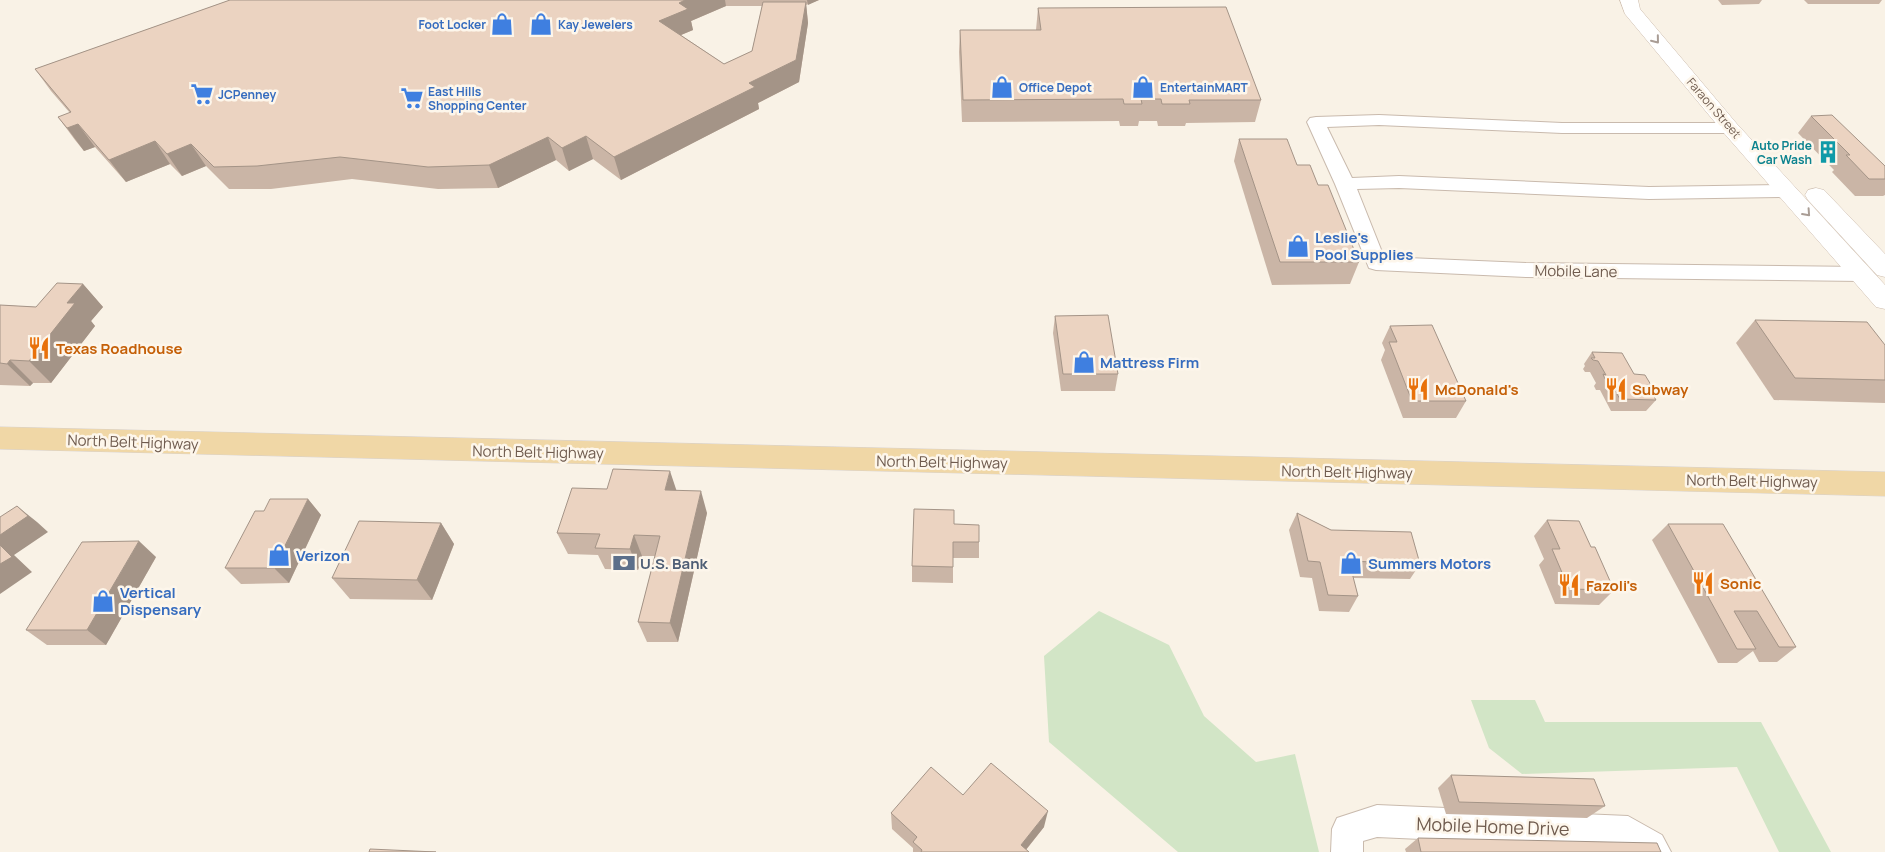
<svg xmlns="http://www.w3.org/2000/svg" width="1885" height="852" font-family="Manrope,sans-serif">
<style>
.green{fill:#d2e5c6}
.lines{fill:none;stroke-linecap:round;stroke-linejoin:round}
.minor-casing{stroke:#c9baad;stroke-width:2}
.secondary-casing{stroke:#ccbbac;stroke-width:1}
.primary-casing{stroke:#d7d1cd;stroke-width:1}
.minor{fill:#fff;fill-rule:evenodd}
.secondary{fill:#fff;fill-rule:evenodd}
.primary{fill:#f0d7a6;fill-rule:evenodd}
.wall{fill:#cab5a6;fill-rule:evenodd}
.shaded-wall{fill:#a49487}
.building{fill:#ebd3c1;stroke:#a49487}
.oneway{stroke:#a99d95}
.labels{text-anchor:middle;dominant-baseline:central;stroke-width:5;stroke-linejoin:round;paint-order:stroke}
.far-shop-label{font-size:12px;font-weight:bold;fill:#366cbe;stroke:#fdf6eb;text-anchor:start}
.far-street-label{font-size:12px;fill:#6f5b4e;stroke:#fdf6eb}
.far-culture-label{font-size:12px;font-weight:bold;fill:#0d838f;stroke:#fdf6eb;text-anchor:end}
.shop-label{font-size:15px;font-weight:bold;fill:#366cbe;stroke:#fdf6eb;text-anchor:start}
.street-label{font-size:15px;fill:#6f5b4e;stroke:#fdf6eb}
.food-label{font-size:15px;font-weight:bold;fill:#c56008;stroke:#fdf6eb;text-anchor:start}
.service-label{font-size:15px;font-weight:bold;fill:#4e5e75;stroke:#fdf6eb;text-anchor:start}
.near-street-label{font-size:18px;fill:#6f5b4e;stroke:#fdf6eb}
</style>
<rect width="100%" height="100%" fill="#f9f2e6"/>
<!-- green -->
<g class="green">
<polygon points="1099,611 1169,645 1204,716 1256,762 1295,754 1319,852 1178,852 1049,742 1044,656"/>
<polygon points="1471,700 1535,700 1545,722 1761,722 1831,852 1779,852 1737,767 1522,774 1489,748"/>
</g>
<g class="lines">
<defs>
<g id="minor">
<polygon points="1379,115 1562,123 1730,123 1736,124 1739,128 1736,132 1730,133 1562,133 1379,125 1327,127 1352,178 1399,176 1649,187 1787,185 1794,187 1797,191 1794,195 1787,197 1649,199 1399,188 1357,189 1384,257 1526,263 1861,267 1868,269 1871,274 1868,279 1861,281 1526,277 1376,270 1369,268 1335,184 1307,122 1310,118 1316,117"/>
<polygon points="1377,805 1628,816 1662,835 1671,852 1631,852 1624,848 1377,837 1363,841 1363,852 1331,852 1332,829 1337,818"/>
</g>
<g id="secondary">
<polygon points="1620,0 1638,0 1640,9 1737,124 1885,285 1885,309 1876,307 1723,132 1625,14"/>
<polygon points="1816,188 1824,190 1885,254 1885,277 1877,275 1808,200 1805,195 1808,190"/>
</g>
<polygon id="primary" points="0,427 1885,472 1885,496 0,449"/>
</defs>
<!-- minor casing -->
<use href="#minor" class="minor-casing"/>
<!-- secondary casing -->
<use href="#secondary" class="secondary-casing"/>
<!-- primary casing -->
<use href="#primary" class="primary-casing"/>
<!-- minor -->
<use href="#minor" class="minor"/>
<!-- secondary -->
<use href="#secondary" class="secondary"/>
<!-- primary -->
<use href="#primary" class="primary"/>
</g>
<!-- wall -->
<g class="wall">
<path d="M230,0H819L806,5L808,23L799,82L758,103L759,109L621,180L593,159L569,171L556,160L498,188L438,189L352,179L271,189H229L206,166L182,176L170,164L126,182L95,147L84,151L75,140L58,117L70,113L51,91L35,69ZM726,6H762L752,51L724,64L681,35L693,30L691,21Z"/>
<polygon points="1718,0 1762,0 1759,4 1722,5"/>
<polygon points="1804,0 1882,0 1879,4 1808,4"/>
<polygon points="1038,8 1261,100 1255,122 1186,123 1185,126 1158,126 1157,121 1139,121 1138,126 1120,126 1119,121 962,122 959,52 960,30 1036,30"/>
<polygon points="1811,116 1885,166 1885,195 1883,196 1855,196 1832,172 1834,170 1798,133"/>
<polygon points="1239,139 1297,165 1359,262 1350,284 1272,285 1234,161"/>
<polygon points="83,284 103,307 91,321 95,326 51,383 33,383 30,386 0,385 0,305 36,307"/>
<polygon points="1055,316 1118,374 1115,391 1061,391 1053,333"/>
<polygon points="1755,320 1885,345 1885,403 1774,400 1736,343"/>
<polygon points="1390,326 1466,401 1456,418 1403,418 1381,360 1385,350 1382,343"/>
<polygon points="1592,352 1634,374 1651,385 1648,388 1656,400 1646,411 1611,411 1600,390 1596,390 1594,386 1596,383 1590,372 1585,372 1583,369 1585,366 1584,364"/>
<polygon points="676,491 707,513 678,642 647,642 638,622 655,556 642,556 638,570 605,569 598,555 568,554 557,533"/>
<polygon points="308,499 321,515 289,583 241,584 225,568 264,511"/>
<polygon points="1297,513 1331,530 1420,564 1410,579 1353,578 1358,596 1349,612 1319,611 1312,578 1300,577 1289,530"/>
<polygon points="1547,520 1591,547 1614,590 1599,605 1555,604 1539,565 1544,559 1534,536"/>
<polygon points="441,523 454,544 432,600 350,599 332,578"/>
<polygon points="954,524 979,542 979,558 953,558 953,583 912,582 912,566"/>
<polygon points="1668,524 1796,647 1777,662 1759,662 1753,651 1737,663 1718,663 1652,540"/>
<polygon points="156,557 106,645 47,645 26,630"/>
<polygon points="1451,775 1605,806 1587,818 1446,814 1438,788"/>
<polygon points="963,795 1044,827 1026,850 1029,852 913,852 913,848 892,829 891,813"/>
<polygon points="1418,838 1661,852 1406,852 1405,849"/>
</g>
<!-- shaded-wall -->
<g class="shaded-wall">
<polygon points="685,0 725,0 726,6 691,21 693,30 664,42 659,21 679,3"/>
<polygon points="807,0 819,0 808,5"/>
<polygon points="806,2 808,23 799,82 758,103 759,109 621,180 614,157 749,83"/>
<polygon points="78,124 95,147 84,151 67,128"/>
<polygon points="586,136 593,159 569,171 562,148"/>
<polygon points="548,137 556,160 498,188 489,165"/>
<polygon points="155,141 170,164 126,182 109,160"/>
<polygon points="191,144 206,166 182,176 167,154"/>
<polygon points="83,284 103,307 91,321 95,326 51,383 29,361 67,303"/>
<polygon points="10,360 33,383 30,386 7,364"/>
<polygon points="670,471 677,492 665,490"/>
<polygon points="701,491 707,513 678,642 670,623"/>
<polygon points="308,499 321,515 289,583 274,568"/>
<polygon points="17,506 37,522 48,532 14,555 32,572 0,594 0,535"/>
<polygon points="441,523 454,544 432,600 417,580"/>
<polygon points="634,535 642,556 638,570 630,549"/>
<polygon points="139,541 156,557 106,645 87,630"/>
<polygon points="1048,811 1044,827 1024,852 1021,845"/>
</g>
<!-- building -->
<g class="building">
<polygon points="230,0 685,0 679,3 688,9 659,21 724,64 752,51 763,2 806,2 796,60 749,83 755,87 614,157 586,136 562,148 548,137 489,165 428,167 340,157 257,166 214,167 191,144 167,154 155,141 109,160 78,124 67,128 58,117 71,112 35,69"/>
<polygon points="1226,7 1261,100 1189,100 1190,104 1162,104 1161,99 1141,99 1142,104 1124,104 1123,99 963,100 960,30 1041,30 1038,8"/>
<polygon points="1832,115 1885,166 1885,179 1869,179 1846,155 1850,155 1811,116"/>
<polygon points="1239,139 1287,139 1297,165 1310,165 1318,185 1328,185 1359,262 1280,262"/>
<polygon points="57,283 83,284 67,303 75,303 29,361 10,360 7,364 0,363 0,305 36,307"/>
<polygon points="1108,315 1118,374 1063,374 1055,316"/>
<polygon points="1755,320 1867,322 1885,345 1885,380 1795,378"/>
<polygon points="1432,325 1466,401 1412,401 1389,342 1397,342 1390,326"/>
<polygon points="1592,352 1622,353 1634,374 1645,375 1651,385 1647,385 1656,400 1620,399 1608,379 1605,379 1603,374 1606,375 1598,361 1593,360 1591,358 1595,358"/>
<polygon points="613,469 670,471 665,490 701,491 670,623 638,622 660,536 634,535 630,549 595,548 600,534 557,533 572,488 607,489"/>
<polygon points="270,499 308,499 274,568 225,568 255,511 264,511"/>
<polygon points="17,506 28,516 0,535 0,517"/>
<polygon points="914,509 954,510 954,524 979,525 979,542 953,542 953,567 912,566"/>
<polygon points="1297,513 1331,530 1411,532 1420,564 1349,561 1358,596 1328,595 1320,562 1308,561"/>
<polygon points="1547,520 1579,521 1591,547 1595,547 1614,590 1569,589 1552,549 1560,549"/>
<polygon points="359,521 441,523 417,580 332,578"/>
<polygon points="1668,524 1723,524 1796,647 1779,647 1757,611 1734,611 1756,649 1737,649"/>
<polygon points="139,541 87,630 26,630 82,542"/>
<polygon points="0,545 12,557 0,564"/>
<polygon points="991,763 1048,811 1021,845 1029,852 921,852 922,850 913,842 917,837 891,813 931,767 963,795"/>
<polygon points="1451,775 1594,779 1605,806 1459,802"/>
<polygon points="1418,838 1657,843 1661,852 1421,852"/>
<polygon points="370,849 436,852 369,852"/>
</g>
<!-- one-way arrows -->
<defs><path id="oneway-chevron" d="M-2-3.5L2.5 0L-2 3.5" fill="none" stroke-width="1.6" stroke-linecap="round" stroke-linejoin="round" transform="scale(1.25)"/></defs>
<g class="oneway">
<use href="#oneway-chevron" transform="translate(1656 40) rotate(51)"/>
<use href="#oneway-chevron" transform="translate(1807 213) rotate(48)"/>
</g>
<!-- icons -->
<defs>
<symbol id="shop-bare" viewBox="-9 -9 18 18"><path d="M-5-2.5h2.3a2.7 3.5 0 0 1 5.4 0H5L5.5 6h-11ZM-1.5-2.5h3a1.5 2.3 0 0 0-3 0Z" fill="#3f7fe0" stroke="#fdf6eb" stroke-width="2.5" paint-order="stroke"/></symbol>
<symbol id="supermarket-bare" viewBox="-9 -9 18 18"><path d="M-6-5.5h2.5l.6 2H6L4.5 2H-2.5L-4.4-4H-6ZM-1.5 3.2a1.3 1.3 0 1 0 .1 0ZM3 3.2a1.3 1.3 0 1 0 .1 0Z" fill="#3f7fe0" stroke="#fdf6eb" stroke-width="2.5" paint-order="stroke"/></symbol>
<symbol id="building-bare" viewBox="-9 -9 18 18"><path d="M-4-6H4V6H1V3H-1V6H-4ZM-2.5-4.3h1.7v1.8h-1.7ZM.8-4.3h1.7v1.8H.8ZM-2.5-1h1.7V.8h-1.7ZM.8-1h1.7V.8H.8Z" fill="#0f9aa8" stroke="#fdf6eb" stroke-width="2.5" paint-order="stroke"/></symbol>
<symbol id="restaurant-bare" viewBox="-9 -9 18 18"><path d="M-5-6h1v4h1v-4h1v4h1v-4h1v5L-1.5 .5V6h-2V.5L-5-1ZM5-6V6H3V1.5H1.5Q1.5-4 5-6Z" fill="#e8710a" stroke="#fdf6eb" stroke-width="2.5" paint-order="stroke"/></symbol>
<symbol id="bank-bare" viewBox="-9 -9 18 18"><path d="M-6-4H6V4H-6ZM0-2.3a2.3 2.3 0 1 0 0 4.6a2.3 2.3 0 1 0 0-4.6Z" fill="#5c6f8a" stroke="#fdf6eb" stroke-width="2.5" paint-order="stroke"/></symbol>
</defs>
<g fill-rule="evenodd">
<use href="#shop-bare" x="486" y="8" width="32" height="32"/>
<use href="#shop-bare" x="525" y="8" width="32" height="32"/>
<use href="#shop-bare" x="986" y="71" width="32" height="32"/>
<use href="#shop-bare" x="1127" y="71" width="32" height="32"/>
<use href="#supermarket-bare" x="186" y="78" width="32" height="32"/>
<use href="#supermarket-bare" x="396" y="82" width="32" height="32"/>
<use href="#building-bare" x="1812" y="136" width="32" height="32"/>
<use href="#shop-bare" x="1282" y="230" width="32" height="32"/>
<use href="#restaurant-bare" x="23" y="332" width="32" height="32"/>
<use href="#shop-bare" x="1068" y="346" width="32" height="32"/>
<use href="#restaurant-bare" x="1402" y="373" width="32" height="32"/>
<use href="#restaurant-bare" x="1600" y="373" width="32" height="32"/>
<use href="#shop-bare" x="263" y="539" width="32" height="32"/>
<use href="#bank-bare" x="608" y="547" width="32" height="32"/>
<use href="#shop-bare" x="1335" y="547" width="32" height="32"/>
<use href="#restaurant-bare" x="1687" y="567" width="32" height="32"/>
<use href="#restaurant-bare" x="1553" y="569" width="32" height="32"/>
<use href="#shop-bare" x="87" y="585" width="32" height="32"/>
</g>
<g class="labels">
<!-- far-shop labels -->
<g class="far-shop-label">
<text x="486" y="24" text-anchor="end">Foot Locker</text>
<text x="558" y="24">Kay Jewelers</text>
<text x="1019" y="87">Office Depot</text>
<text x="1160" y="87">EntertainMART</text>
<text x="428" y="91">East Hills<tspan x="428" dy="14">Shopping Center</tspan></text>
<text x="218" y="94">JCPenney</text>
</g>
<!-- far-street labels -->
<g class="far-street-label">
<text transform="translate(1714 108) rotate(49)">Faraon Street</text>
</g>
<!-- far-culture labels -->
<g class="far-culture-label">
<text x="1812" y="145">Auto Pride<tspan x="1812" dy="14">Car Wash</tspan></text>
</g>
<!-- shop labels -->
<g class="shop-label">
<text x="1315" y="237">Leslie's<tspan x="1315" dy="17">Pool Supplies</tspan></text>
<text x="1100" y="362">Mattress Firm</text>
<text x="296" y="555">Verizon</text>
<text x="1368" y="563">Summers Motors</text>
<text x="120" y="592">Vertical<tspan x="120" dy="17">Dispensary</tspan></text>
</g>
<!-- street labels -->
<g class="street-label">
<text transform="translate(1576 271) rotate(1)">Mobile Lane</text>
<text transform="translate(133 442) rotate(2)">North Belt Highway</text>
<text transform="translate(538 452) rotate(1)">North Belt Highway</text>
<text transform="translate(942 462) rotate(1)">North Belt Highway</text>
<text transform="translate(1347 472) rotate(1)">North Belt Highway</text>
<text transform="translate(1752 481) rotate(1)">North Belt Highway</text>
</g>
<!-- food labels -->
<g class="food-label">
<text x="56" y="348">Texas Roadhouse</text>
<text x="1435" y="389">McDonald's</text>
<text x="1632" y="389">Subway</text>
<text x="1720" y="583">Sonic</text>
<text x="1586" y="585">Fazoli's</text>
</g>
<!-- service labels -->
<g class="service-label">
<text x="640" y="563">U.S. Bank</text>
</g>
<!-- near-street labels -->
<g class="near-street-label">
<text transform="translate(1493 826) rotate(2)">Mobile Home Drive</text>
</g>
</g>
</svg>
